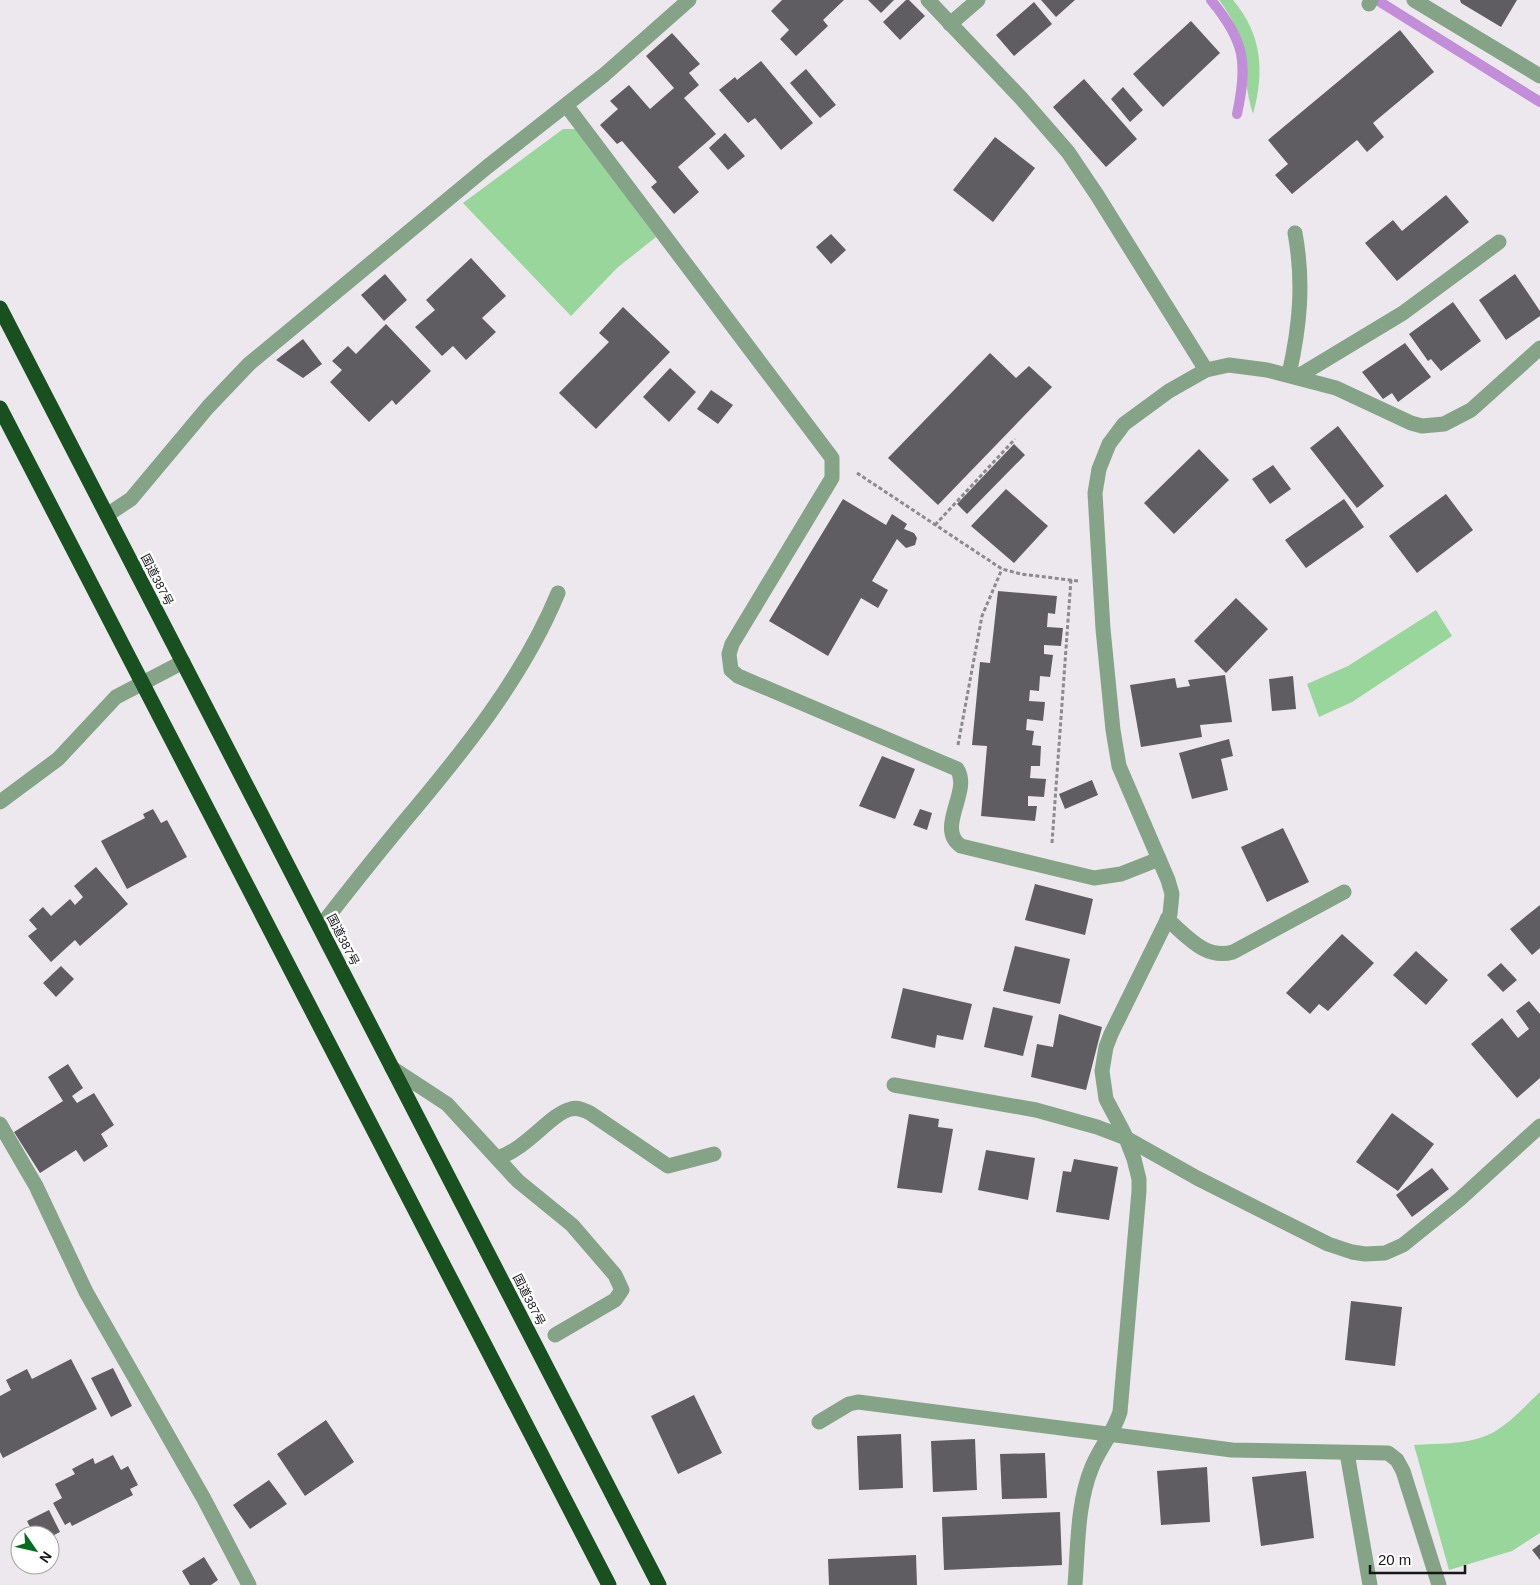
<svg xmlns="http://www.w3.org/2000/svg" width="1540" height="1585" font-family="Arial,'Noto Sans JP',sans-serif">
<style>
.green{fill:#99d69b}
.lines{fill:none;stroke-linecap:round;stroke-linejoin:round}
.stream{stroke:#c28dd9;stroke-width:10}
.building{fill:#605d62}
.path{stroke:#8c8a8e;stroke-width:3;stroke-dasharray:4 2.5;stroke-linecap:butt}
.minor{stroke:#85a386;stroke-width:15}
.highway{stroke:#18501f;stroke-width:15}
.labels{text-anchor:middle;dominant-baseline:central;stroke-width:5;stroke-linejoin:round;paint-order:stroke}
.street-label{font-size:12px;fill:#161517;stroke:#fff}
</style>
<rect width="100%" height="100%" fill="#ece8ee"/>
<!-- green -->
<g class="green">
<path d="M1219,0H1233C1262,34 1265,72 1253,114C1239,69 1251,41 1219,0Z"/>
<polygon points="563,129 577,129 656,237 617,268 571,316 463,203"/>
<polygon points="1436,610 1452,636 1352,702 1319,717 1307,684 1348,666"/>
<path d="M1540,1392V1533L1512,1551L1449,1570L1414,1445C1438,1443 1463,1445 1485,1436C1506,1428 1524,1407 1540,1392Z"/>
</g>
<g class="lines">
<!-- stream -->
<g class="stream">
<path d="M1211,0C1245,41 1248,63 1237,114"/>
<polyline points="1377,0 1540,102"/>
</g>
</g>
<!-- building -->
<g class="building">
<polygon points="782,0 844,0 823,20 828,26 796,56 780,39 789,30 771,11"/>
<polygon points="868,0 894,0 881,13"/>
<polygon points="906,0 909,0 925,16 900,40 883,22"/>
<polygon points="1041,0 1075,0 1056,17"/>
<polygon points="1460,0 1517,0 1501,27 1461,3"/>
<polygon points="1034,2 1052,24 1014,56 996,35"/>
<polygon points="1191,21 1220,53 1163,107 1133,74"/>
<polygon points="1400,30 1434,72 1373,123 1384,137 1367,152 1357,140 1292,194 1275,175 1288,164 1268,140"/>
<polygon points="672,33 700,64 689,73 699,85 684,98 716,134 678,167 699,192 674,214 651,187 657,182 622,141 617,144 600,125 618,109 610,101 629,85 650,109 674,88 646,56"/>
<polygon points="761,61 813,123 781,150 755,118 748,123 719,90 735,77 737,80"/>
<polygon points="806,69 836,105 820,118 790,83"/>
<polygon points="1084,79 1137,139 1106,167 1053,107"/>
<polygon points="1123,87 1143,110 1130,122 1111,99"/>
<polygon points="725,133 745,156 728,170 709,148"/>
<polygon points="995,137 1035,168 993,222 953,190"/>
<polygon points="1446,195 1469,222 1397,281 1365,243 1393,220 1402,231"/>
<polygon points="831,234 846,250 831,264 816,247"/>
<polygon points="471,258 506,296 482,318 496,332 466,360 453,346 442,356 415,327 435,310 426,300"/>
<polygon points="385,274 407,300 384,321 361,295"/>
<polygon points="1515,274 1540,311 1540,316 1506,340 1479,300"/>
<polygon points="1453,302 1481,341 1441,371 1431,359 1428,361 1409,334"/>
<polygon points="623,307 670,352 596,429 559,393 609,342 599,333"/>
<polygon points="386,324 431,371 396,405 392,400 369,422 330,382 342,370 332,361 348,346 356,354"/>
<polygon points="303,339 322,364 303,378 276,360"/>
<polygon points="1405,343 1431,377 1398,402 1392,393 1383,399 1362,372"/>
<polygon points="990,353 1016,378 1029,366 1052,387 938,505 888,458"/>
<polygon points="670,368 696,392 669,422 643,397"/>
<polygon points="711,390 733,405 718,424 697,409"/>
<polygon points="1338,426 1384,486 1357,508 1310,448"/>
<polygon points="1014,444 1025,455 967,514 957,504"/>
<polygon points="1199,449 1229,480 1174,534 1144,503"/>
<polygon points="1273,465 1291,489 1270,504 1252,479"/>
<polygon points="1006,489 1048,526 1014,563 971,526"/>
<polygon points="1446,494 1473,530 1417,573 1389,536"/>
<polygon points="843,499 886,525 892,514 907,524 904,529 914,533 917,538 915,545 906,548 897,539 872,581 888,590 878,608 861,598 828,656 769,621"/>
<polygon points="1344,499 1364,527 1306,568 1285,540"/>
<polygon points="998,591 1057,596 1055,614 1048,613 1047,627 1063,628 1061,646 1044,645 1044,654 1053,655 1050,677 1040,676 1039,691 1030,690 1029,701 1045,702 1043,721 1027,719 1026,730 1034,731 1032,745 1041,746 1040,766 1031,766 1030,778 1046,779 1044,797 1028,796 1028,806 1037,806 1035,821 981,816 987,746 972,745 980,662 990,663"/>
<polygon points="1236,598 1268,629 1226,673 1194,641"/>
<polygon points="1225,675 1232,722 1200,725 1202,737 1141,747 1130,685 1175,678 1177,688 1190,686 1188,680"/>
<polygon points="1293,676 1296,709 1272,711 1269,679"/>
<polygon points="1229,739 1233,756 1221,759 1228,790 1192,799 1179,753"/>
<polygon points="882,756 915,769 895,819 859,806"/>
<polygon points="1092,780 1098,795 1065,809 1059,794"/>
<polygon points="153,809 161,823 167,820 187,857 127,889 101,841 145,818 143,814"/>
<polygon points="920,809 932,813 927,830 913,825"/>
<polygon points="1283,828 1309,882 1267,902 1241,847"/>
<polygon points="96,867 128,904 80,946 75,940 51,962 28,936 37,929 29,920 43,907 51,916 70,899 75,905 83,897 74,886"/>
<polygon points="1035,884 1093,899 1085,935 1025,920"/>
<polygon points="1540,905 1540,948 1532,955 1510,929"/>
<polygon points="1342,934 1374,963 1328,1011 1319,1004 1310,1014 1286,993"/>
<polygon points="1015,946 1070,959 1060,1004 1003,991"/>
<polygon points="1416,951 1448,980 1426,1005 1393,975"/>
<polygon points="1501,963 1517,980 1503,992 1487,975"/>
<polygon points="61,966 74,979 56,997 43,983"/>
<polygon points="903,988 972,1004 963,1040 937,1035 935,1048 891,1038"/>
<polygon points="1529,1001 1540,1014 1540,1078 1517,1098 1471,1044 1502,1018 1518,1038 1529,1029 1516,1011"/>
<polygon points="993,1007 1033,1016 1023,1056 984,1047"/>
<polygon points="1059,1014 1102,1027 1086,1090 1031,1077 1037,1044 1053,1047"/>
<polygon points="68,1064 83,1088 72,1096 77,1103 94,1093 114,1125 101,1134 108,1146 84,1162 76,1150 40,1173 14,1132 63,1101 48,1077"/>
<polygon points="1392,1113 1434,1144 1398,1191 1356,1162"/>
<polygon points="909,1114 939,1119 938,1127 953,1129 942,1193 897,1188"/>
<polygon points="986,1150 1035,1158 1028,1200 978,1190"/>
<polygon points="1074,1159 1118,1167 1109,1220 1056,1212 1063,1171 1071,1172"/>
<polygon points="1432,1168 1449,1189 1412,1217 1396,1195"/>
<polygon points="1351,1301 1402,1307 1395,1366 1345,1360"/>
<polygon points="71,1359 97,1409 3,1458 0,1452 0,1396 11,1390 6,1380 27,1369 32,1379"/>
<polygon points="113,1368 132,1406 111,1417 91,1378"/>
<polygon points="694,1395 722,1453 678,1474 651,1416"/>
<polygon points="326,1420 354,1462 305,1496 277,1454"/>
<polygon points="901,1434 903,1488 859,1490 857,1436"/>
<polygon points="975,1439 977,1490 933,1492 931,1441"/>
<polygon points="1045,1453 1047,1498 1002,1499 1000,1454"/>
<polygon points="113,1455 121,1470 128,1466 138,1485 130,1489 133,1495 72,1526 70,1522 65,1525 53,1503 62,1498 55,1484 75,1474 72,1469 93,1458 95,1464"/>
<polygon points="1207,1467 1210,1522 1161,1525 1157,1471"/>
<polygon points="1306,1471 1314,1538 1261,1546 1252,1477"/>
<polygon points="269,1480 287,1504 250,1529 233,1505"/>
<polygon points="49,1510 60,1532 50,1537 34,1535 27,1521"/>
<polygon points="1060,1512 1062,1565 944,1570 942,1517"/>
<polygon points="1540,1544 1540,1560 1532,1550"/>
<polygon points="916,1555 917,1585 829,1585 828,1559"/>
<polygon points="204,1557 218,1580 211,1585 190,1585 182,1571"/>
</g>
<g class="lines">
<!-- path -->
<g class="path">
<polyline points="857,473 1002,569 1021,574 1078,581"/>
<polyline points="935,525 1015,439"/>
<polyline points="958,745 982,616 1002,569"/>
<polyline points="1052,843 1071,579"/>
</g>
<!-- minor -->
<g class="minor">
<polyline points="928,0 1021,98 1068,152 1097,195 1206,370"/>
<polyline points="1414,0 1540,76"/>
<polyline points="1369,4 1371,0"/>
<polyline points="950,24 978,0"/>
<path d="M566,105L832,458V478L732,644L729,654L731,670L738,676L957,769C972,791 935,828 961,846L1094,878L1121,874L1159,859"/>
<path d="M1289,374C1300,326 1304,282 1295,233"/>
<polyline points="1297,377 1403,313 1499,242"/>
<polyline points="107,515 131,499 208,407 249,364 487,167 604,75 689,0"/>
<polyline points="0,802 58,759 116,697 183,662"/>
<path d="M1167,919C1187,936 1205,960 1233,952L1344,892"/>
<path d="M320,927C347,892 375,857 403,823C462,753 523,678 558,593"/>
<polyline points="392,1068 447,1104 518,1181 572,1225 615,1275 622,1290 615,1300 555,1335"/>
<polyline points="894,1085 1036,1110 1097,1127 1126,1138 1197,1178 1328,1244 1352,1252 1365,1254 1385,1253 1403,1245 1460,1199 1540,1126"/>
<polyline points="0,1124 36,1186 86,1292 204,1499 249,1585"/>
<path d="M497,1158C526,1150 551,1113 571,1109C578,1107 584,1110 590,1113L668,1166L714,1154"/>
<polyline points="819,1422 849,1404 858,1402 1232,1450 1388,1453 1397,1460 1403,1471 1439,1585"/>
<polyline points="1347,1453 1370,1585"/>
<path d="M1075,1585C1078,1547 1077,1503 1092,1467C1100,1447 1114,1432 1120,1412L1139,1191V1179L1134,1159L1124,1133L1106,1099L1102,1071L1106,1047L1111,1034L1170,914L1172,894L1168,880L1119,766L1113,730L1103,629L1095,493L1099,469L1109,444L1124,424L1169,391L1206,370L1229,365L1267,370L1336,388L1411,423L1422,426L1444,424L1471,410L1540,348"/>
</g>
<!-- highway -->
<g class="highway">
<polyline points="0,308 659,1585"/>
<polyline points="0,408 609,1585"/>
</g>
</g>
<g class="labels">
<!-- street labels -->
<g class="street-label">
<text transform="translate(157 580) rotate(63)">国道387号</text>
<text transform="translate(343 940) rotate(63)">国道387号</text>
<text transform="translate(529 1300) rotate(63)">国道387号</text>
</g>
</g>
<!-- north arrow -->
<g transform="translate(35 1550) rotate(124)"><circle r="24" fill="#ffffff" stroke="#a2a1a2"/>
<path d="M0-4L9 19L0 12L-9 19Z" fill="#036e1d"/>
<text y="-8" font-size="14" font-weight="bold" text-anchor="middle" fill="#161517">N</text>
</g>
<!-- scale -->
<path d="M1370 1565v8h95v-8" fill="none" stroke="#161517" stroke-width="2.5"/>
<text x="1378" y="1565" font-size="15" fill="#161517" stroke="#ffffff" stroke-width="4" paint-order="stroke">20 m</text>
</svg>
